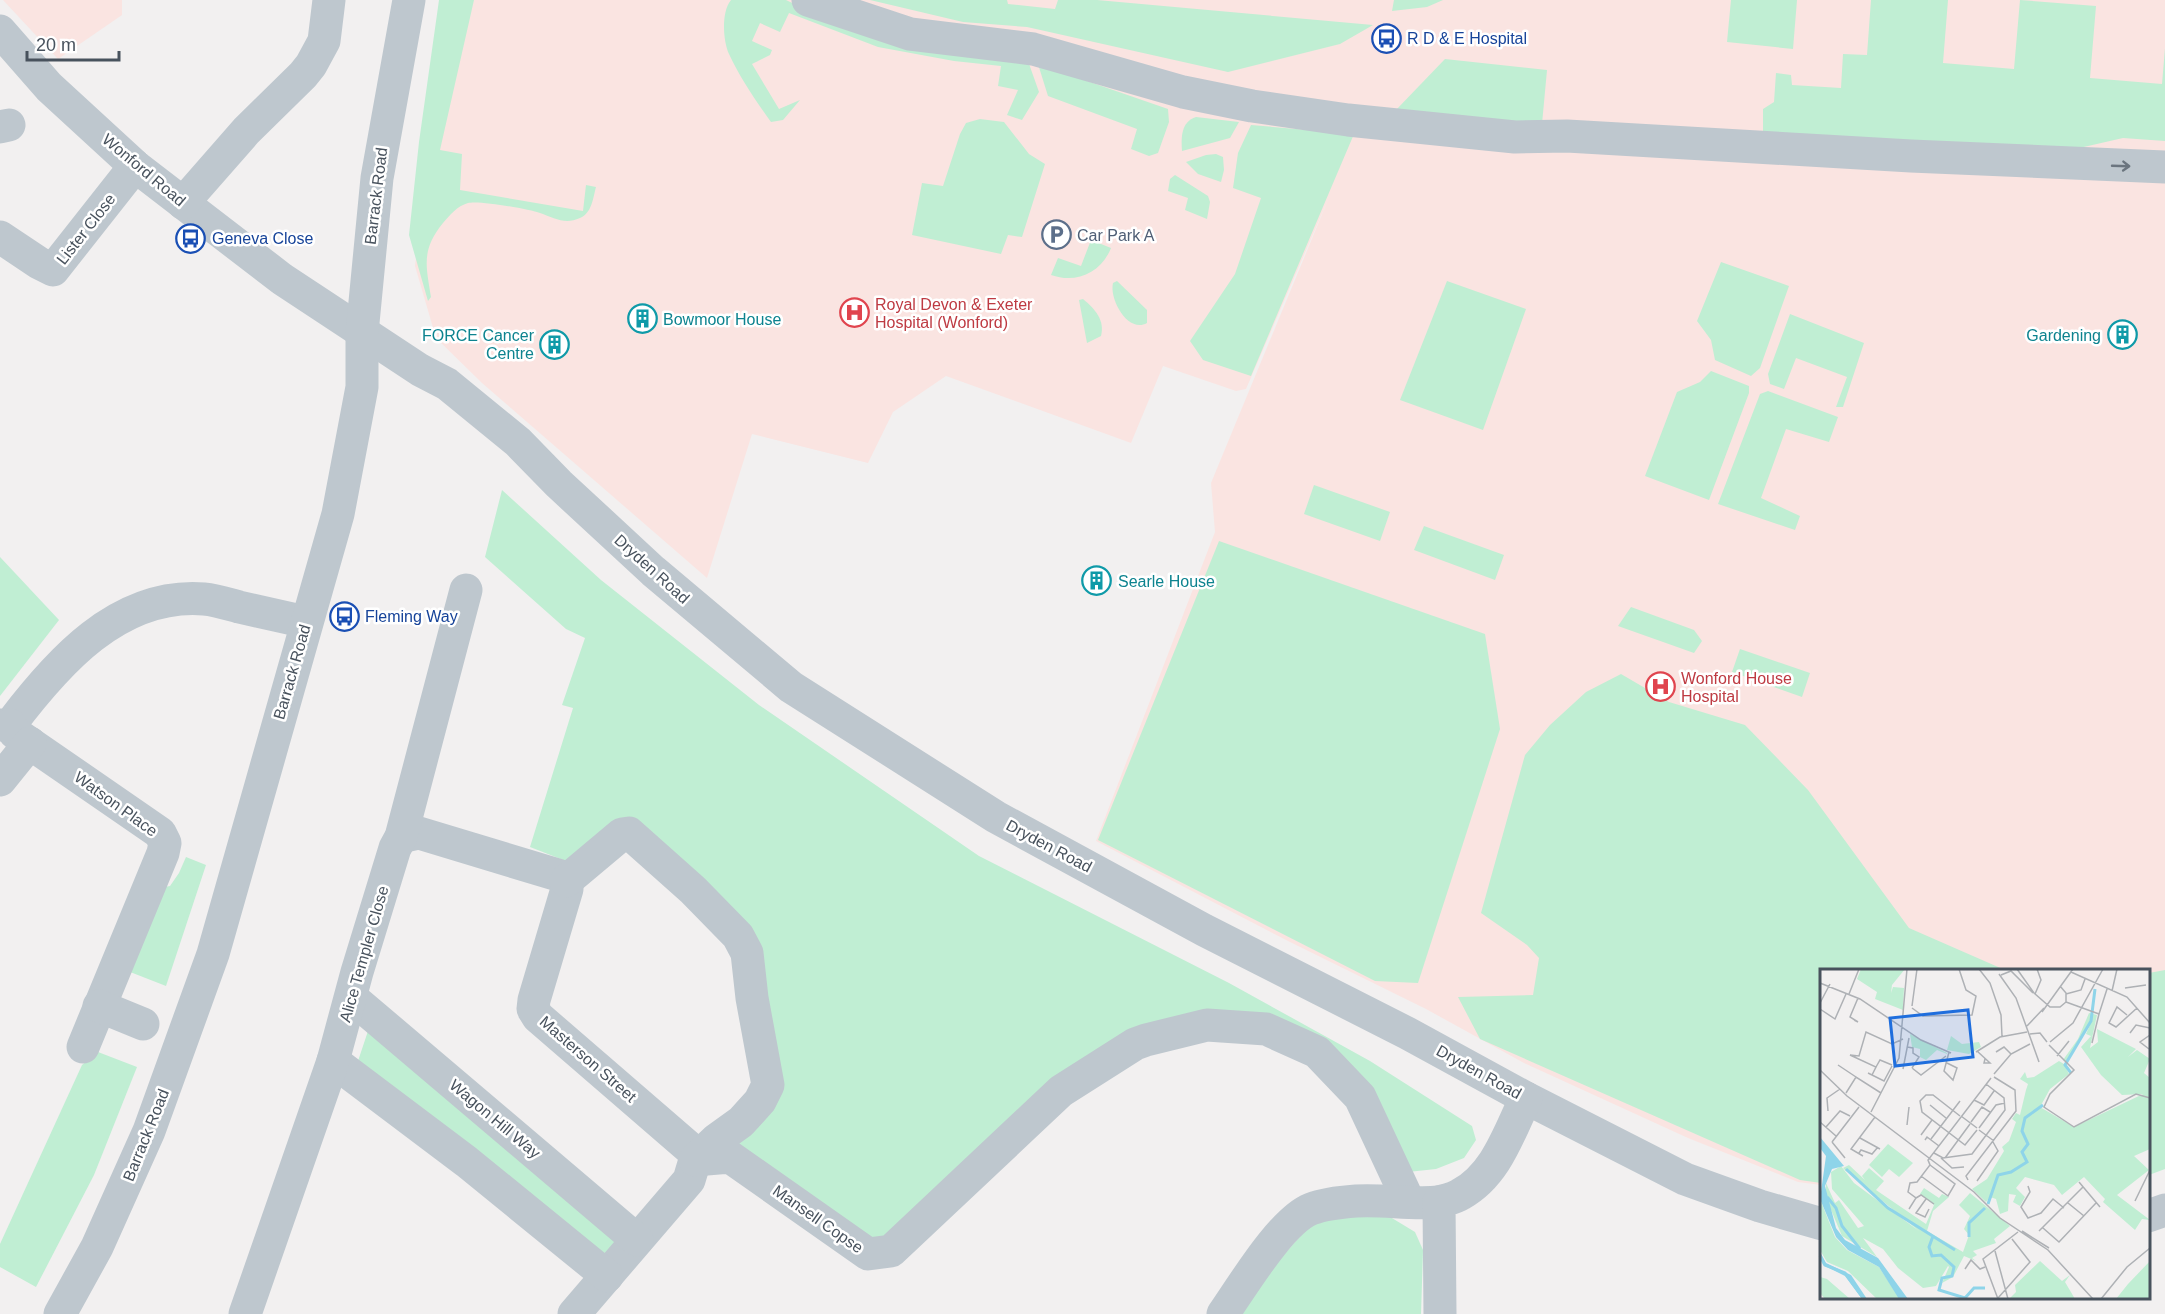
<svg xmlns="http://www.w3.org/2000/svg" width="2165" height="1314" font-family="Helvetica,sans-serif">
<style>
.medical{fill:#fae4e1}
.green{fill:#c0eed3}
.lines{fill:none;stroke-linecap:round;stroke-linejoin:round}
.minor{stroke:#bec7ce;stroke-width:33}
.oneway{stroke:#6b757f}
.labels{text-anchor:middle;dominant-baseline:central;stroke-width:5;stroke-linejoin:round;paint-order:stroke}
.transit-label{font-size:16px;fill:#164399;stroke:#fff;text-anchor:start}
.street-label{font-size:16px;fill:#48525d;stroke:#fff}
.service-label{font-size:16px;fill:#4e5e75;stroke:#fff;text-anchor:start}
.health-label{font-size:16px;fill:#be3a42;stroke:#fff;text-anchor:start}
.culture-label{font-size:16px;fill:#0d838f;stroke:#fff;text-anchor:start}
.inset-river{fill:none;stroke:#8ed4e9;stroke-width:3}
.inset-road{fill:none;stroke:#aeb1b5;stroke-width:1.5}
.view{fill:#1f6edd;fill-opacity:0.15;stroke:#1f6edd;stroke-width:3}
.inset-edge{fill:none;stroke:#48525d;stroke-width:3}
</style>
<rect width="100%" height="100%" fill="#f2f0f0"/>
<!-- medical -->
<g class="medical">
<polygon points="3,0 122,0 122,15 58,59"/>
<polygon points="464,0 2165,0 2165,1168 2149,1173 2148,970 1822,970 1821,1185 1798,1182 1688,1138 1524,1063 1426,1009 1288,941 1096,841 1215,532 1211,483 1330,195 1246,389 1236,391 1163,366 1131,443 946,376 893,412 868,463 752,434 707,578 482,383 436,338 415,266 424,187"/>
</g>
<!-- green -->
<g class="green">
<path d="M439,0H474L440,150L462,154L460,190L583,211L586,185L596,187C593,198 592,213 580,218C565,225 554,218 540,213C529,209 478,200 468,203C457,206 450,215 443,223C421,250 426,266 431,297L428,301L409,235L419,142Z"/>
<path d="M731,0H786L829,21L1028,61L1039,92L1022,120L1007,115L1018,90L998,86L1001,66L954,61L878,47L789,13L780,32L760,23L752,41L772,50L770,55L752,64L779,109L800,100L783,120L771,122C756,101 740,78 729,54C723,41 721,12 731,0Z"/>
<polygon points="870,0 1007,0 1008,4 1055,9 1058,0 1097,0 1373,25 1340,44 1228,72 1027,27 963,22"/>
<polygon points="1394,0 1443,0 1427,7 1392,11"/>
<polygon points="1731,0 1797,0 1793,49 1727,42"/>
<polygon points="1871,0 1948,0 1943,63 2014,69 2020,0 2096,6 2090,78 2162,84 2165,48 2165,141 2123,138 2075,149 1763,133 1763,109 1774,102 1776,73 1791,75 1792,85 1841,88 1843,54 1867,55"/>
<polygon points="1445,59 1547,70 1542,124 1395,111"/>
<polygon points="1038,64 1168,109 1169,122 1158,153 1149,156 1131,149 1137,129 1048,96"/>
<path d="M1196,117L1239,122L1230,138L1182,151C1181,137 1181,122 1196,117Z"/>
<polygon points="980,119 1004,122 1029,154 1045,164 1022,237 1008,235 1001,254 912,235 922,183 943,186 960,134 966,123"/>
<polygon points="1251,125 1354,134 1251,376 1203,360 1190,341 1235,274 1261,198 1233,188 1238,153"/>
<polygon points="1216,154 1223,157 1224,170 1221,182 1198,174 1186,162 1206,155"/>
<polygon points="1175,175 1208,196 1210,202 1207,219 1185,210 1188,198 1168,191 1170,179"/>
<path d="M1091,240L1111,248C1101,273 1076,284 1051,275L1058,258L1081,266Z"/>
<polygon points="1721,262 1789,286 1760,368 1751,376 1715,360 1711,340 1697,321"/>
<path d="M1117,281L1147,310V323C1128,334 1109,299 1113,283Z"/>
<polygon points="1447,281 1526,309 1483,430 1400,400"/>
<path d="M1083,299C1095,309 1105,320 1101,336L1087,343L1079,300Z"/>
<polygon points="1790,314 1864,343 1843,407 1836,407 1847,377 1796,358 1784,389 1770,384 1768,374"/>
<polygon points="1711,371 1749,386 1749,393 1709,500 1645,476 1677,392 1700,382"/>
<polygon points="1768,391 1838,417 1829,442 1786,429 1761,498 1800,516 1795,530 1718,504 1760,394"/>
<polygon points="1314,485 1390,512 1380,541 1304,514"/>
<polygon points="502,490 601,580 759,705 979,856 1229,983 1370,1061 1472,1126 1476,1140 1464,1158 1436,1169 1408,1172 1280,1031 1143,1038 874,1249 727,1148 771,1094 752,961 626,822 576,865 530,847 573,708 562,705 585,638 566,629 485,557"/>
<polygon points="1424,526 1504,555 1495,580 1414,550"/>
<polygon points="1219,541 1485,634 1500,729 1418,983 1375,981 1098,840"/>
<polygon points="0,557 59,620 0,696"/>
<polygon points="1631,607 1694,630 1702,641 1694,653 1618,626"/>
<polygon points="1740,649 1810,673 1802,697 1732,672"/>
<polygon points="1621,674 1669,702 1745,725 1808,790 1909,928 2005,970 1822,970 1821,1183 1800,1180 1480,1039 1458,997 1533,995 1539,958 1527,945 1481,913 1525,755 1550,725 1586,692"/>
<polygon points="186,857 206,865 166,986 125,970 159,888 170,886 179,873"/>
<polygon points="2165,970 2165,1169 2149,1175 2149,973"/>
<polygon points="371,1022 625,1237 595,1270 358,1061"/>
<polygon points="98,1052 137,1067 94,1175 36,1287 0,1267 0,1244 82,1065"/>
<polygon points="1377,1209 1415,1232 1423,1250 1421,1314 1231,1314 1320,1214"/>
</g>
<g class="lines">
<!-- minor -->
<g class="minor">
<polyline points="808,0 910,34 1033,49 1183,92 1252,106 1348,120 1515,137 1567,136 1911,156 2165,167"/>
<polyline points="0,31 49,87 135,166 282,279 420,370 447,384 518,442 559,484 653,571 791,687 996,817 1204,930 1407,1033 1526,1098 1685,1179 1760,1206 1822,1224"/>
<polyline points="0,127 9,125"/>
<polyline points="183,203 246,131 303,75 311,65 324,41 329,0"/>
<polyline points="0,237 39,263 53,270 135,166"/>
<path d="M0,725H10C56,664 118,592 204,599C216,600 228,604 239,607C262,612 284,617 306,622"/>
<polyline points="10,725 15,733 160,833 165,843 163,853 83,1047"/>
<polyline points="0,780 30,743"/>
<polyline points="401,837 419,833 558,875 566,881 567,889 534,1000 533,1009 538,1017 693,1151 695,1160 689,1180 574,1314"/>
<polyline points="566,881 622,834 629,833 693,890 738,936 747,953 752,998 768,1085 760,1101 741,1122 716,1140 695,1160 730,1157 868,1254 891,1251 1061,1091 1135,1044 1146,1040 1207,1025 1266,1029 1317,1052 1360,1097 1409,1202"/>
<polyline points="352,998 637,1240"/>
<polyline points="99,1006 143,1024"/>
<polyline points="333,1061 467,1162 607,1276"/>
<polyline points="2148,1216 2165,1210"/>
<polyline points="60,1314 97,1247 149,1131 213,954 338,514 362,387 362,333 377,178 409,0"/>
<polyline points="245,1314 333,1061 357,972 395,848 401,837 466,590"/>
<path d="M1223,1314C1242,1287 1281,1221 1311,1209C1324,1204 1342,1202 1356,1201C1384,1199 1411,1205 1439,1202"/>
<path d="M1440,1314L1439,1202C1446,1200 1455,1198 1461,1194C1497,1174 1509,1132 1526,1098"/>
</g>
</g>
<!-- one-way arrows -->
<defs><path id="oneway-shaft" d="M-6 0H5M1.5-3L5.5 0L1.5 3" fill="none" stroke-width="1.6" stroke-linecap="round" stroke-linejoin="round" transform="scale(1.5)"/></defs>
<use class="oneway" href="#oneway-shaft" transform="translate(2121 166) rotate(2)"/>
<!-- icons -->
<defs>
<symbol id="bus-ring" viewBox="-11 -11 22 22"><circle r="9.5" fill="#fff" stroke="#1a4fb4" stroke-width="1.5"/><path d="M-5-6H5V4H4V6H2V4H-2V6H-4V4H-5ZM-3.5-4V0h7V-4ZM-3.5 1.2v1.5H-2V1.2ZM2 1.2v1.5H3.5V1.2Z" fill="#1a4fb4"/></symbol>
<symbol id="parking-ring" viewBox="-11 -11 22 22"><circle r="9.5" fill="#fff" stroke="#5c6f8a" stroke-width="1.5"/><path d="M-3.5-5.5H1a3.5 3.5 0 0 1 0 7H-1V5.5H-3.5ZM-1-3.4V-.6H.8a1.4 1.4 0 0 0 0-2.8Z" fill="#5c6f8a"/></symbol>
<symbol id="hospital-ring" viewBox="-11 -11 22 22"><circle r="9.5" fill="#fff" stroke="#e0444e" stroke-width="1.5"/><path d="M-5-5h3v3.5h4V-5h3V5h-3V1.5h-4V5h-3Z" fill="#e0444e"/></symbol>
<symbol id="building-ring" viewBox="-11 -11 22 22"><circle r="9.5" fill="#fff" stroke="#0f9aa8" stroke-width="1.5"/><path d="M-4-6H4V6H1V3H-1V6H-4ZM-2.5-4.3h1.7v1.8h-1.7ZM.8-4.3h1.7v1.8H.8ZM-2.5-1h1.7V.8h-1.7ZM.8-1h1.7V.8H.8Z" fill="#0f9aa8"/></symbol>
</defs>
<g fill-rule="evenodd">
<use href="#bus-ring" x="1370" y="22" width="33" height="33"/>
<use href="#parking-ring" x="1040" y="218" width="33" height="33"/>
<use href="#bus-ring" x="174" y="222" width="33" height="33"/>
<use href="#hospital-ring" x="838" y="296" width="33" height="33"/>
<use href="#building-ring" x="626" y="302" width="33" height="33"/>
<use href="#building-ring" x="2106" y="318" width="33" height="33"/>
<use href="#building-ring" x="538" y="328" width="33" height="33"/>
<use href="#building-ring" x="1080" y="564" width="33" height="33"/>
<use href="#bus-ring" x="328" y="600" width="33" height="33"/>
<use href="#hospital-ring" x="1644" y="670" width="33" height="33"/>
</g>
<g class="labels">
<!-- transit labels -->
<g class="transit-label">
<text x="1407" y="38">R D &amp; E Hospital</text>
<text x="212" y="238">Geneva Close</text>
<text x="365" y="616">Fleming Way</text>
</g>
<!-- street labels -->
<g class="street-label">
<text transform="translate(144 170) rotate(40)">Wonford Road</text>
<text transform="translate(376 196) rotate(-83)">Barrack Road</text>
<text transform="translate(86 229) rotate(-52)">Lister Close</text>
<text transform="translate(652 569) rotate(42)">Dryden Road</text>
<text transform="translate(292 672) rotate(-74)">Barrack Road</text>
<text transform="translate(116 804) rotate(36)">Watson Place</text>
<text transform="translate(1049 846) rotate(28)">Dryden Road</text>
<text transform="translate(364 954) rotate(-74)">Alice Templer Close</text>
<text transform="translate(588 1059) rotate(41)">Masterson Street</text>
<text transform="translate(1479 1072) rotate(29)">Dryden Road</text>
<text transform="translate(495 1119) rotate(40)">Wagon Hill Way</text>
<text transform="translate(146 1135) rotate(-68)">Barrack Road</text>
<text transform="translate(818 1219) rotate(35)">Mansell Copse</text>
</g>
<!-- service labels -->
<g class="service-label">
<text x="1077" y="235">Car Park A</text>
</g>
<!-- health labels -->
<g class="health-label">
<text x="875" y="304">Royal Devon &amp; Exeter<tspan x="875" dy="18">Hospital (Wonford)</tspan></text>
<text x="1681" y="678">Wonford House<tspan x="1681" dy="18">Hospital</tspan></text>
</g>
<!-- culture labels -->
<g class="culture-label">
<text x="663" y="319">Bowmoor House</text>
<text x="534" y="335" text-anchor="end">FORCE Cancer<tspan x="534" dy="18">Centre</tspan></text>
<text x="2101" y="335" text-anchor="end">Gardening</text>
<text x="1118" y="581">Searle House</text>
</g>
</g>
<!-- overview -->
<g transform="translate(1820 969)">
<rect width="330" height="330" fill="#f2f0f0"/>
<path d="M41,0H85L72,16L71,24L73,18L84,19L83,41L55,30L57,23L37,10ZM269,44L277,46L270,79L278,73L277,60L316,80L308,88L317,81L330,90L324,104L330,109V180L314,187L329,201L297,226L330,251L322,250L315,261L283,233L285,230L264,208L242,226L234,216L205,208L196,219L205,228L200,237L193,233L196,226L189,225L188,242L180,245L176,230L170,228L166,233L152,220L167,210L184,182L182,178L189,172L196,153L192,150L196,144L200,146L206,121L208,115L200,110L205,103L207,109L214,108L239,92L244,95L249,105L230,120L220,138L254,158L323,125L302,126L281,106L261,78L271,67L266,65L270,56L246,93L243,91L258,70ZM90,65L127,84V85L117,81L106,91L100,88V80L92,78ZM131,67L142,75L159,73L161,78L149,85L127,81ZM68,175L93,194L79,208L69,200L62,208L49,196ZM29,196L45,211L42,207L49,199L64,212L56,221L106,255L114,236L100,225L104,219L119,229L122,225L129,228L113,242L107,262L143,283L149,266L144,260L150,247L139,236L150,224L190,257L174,270L176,274L153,282L157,286L152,289L156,292L144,287L133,308L122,314L129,298L128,297L116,317L103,319L78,299L63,280L43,269L57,288L22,267L6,229V214L15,234L19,231L38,259L44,257L12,220L11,203L21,197L34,214L99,262L26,202L23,199ZM0,230L15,268L27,281L59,298L80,330H57L28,302L7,293L0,281ZM220,292L242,312L250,306L245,313L255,330H189L196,323L195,316ZM330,292V330H296L308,315ZM0,308L7,310L30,330H5L0,324Z" fill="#c0eed3"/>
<path d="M0,168L24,197L12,200L5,217L16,259L25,271L58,289L88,330H79L59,298L28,281L16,268L0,230L6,187L0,179ZM0,283L6,294L31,306L47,330H42L25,307L3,296Z" fill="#8ed4e9"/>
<path class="inset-river" d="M251,104L245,96L271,52L275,20M26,200L68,239L135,281M4,230L8,229L16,239L22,257L40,280M168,235L178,206L191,203L207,193L202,183L208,175L202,162L205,149L223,136M113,267L109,278L112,287L121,286L134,298L132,307L122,309L119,321L145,329L154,319H165M149,268V254L165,239M0,287L5,296L25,304L44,330"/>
<path class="inset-road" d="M159,0L170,14L181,46L182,67M197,0L214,24L230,38H240L246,33V24L240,17M251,3L307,28L330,54M179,5L196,29L219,93M181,6L191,2L213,24M0,14L40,30L101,71L131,84M305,19L326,16M292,22L297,0M29,25L39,0M215,25L221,11L217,0M246,25L261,21L265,10M246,33L279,45L287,20M0,34L10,15M92,37L97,0M92,39L103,47L152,46L156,27L146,21L139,0M0,40L15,50L26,25M222,43L253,0M307,46L297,38L289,54L296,58L317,39M34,51L38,53L30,48L38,29M207,57L224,39M310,64L316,56L330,59M210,65L220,64L227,73M230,73L253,54L283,0M272,74L279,45M229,76L254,101L230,125L224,138L254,158L316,125L330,129M87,78L93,79V84L99,88L92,99M329,80L320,73L330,66M157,82L170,94H164L165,90M156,83L180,68L207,63M176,83L184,78L191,85M237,87L249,72M127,94L137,99L133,111L124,102L129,83M18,96L36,108M56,98L60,91L72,96M92,99L101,106L126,87M83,100L89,69M0,101L27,127L154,223L180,249L228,281L273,330M48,104L64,112L72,97M174,105L191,85L210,75M52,106L56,98L30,86L39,87L46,63L72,75L83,70M26,124L36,108L61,124M154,131L164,136L174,122M110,136L126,149M8,142L7,129L20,120M51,143L79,89L87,0M140,147L113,126H106L100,132L102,143L145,176L157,161M141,147L157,159M0,153L16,167M151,153L162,138L170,143M87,156L89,138M6,158L20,142L30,147M159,159L176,136L185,134M159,161L174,172M101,166L112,151M40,169L60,180M111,170L140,132M105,171L107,168L119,177M12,173L39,138M12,173L25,189M39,184L41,181L52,185L58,178M114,184L123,189L152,185L185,141L184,129L166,115M43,187L31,180L55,148M121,189L132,199L144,198M125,189L150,155M101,207L128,227L135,215L110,196M148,211L146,207L196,142L195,121L174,108M157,212L178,182L173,173M259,213L280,238M208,217L210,223L201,238L208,249L221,244L233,230L244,239M96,229L101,226L114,235M106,230L96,244L105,248L109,240M315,232L330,201M248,234L264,247M89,240L96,229L88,223L90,214L97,213L110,196L108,191L171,109M223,259L239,273L276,234M202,262L229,279M219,262L263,218M175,282L188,330M145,300L151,291L160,300L165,298M178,329L210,293L192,270M178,330L163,290L198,263M281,330L307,298L330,279"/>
<path class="view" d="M148,41L153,88L75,97L70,49Z"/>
<rect width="330" height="330" class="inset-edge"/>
</g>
<!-- scale -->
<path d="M27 51v9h92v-9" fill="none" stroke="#48525d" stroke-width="3"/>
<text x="36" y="51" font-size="18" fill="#48525d" stroke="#ffffff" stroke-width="4.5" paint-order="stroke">20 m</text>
</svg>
